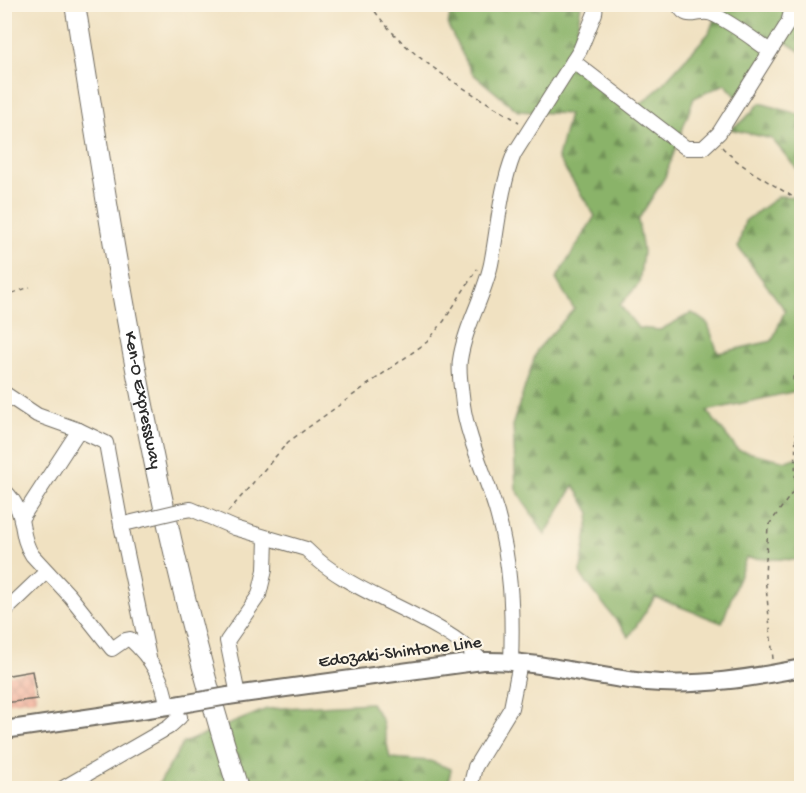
<svg xmlns="http://www.w3.org/2000/svg" width="806" height="793" font-family="'Gochi Hand',sans-serif">
<style>
.forest{fill:url(#forest-firs);stroke:#5a6f4a;stroke-width:1.5}
.building{fill:url(#building-cross-hatch)}
.lines{fill:none;stroke-linecap:round;stroke-linejoin:round}
.minor-casing{stroke:#706b60;stroke-width:16}
.major-casing{stroke:#706b60;stroke-width:20}
.highway-casing{stroke:#706b60;stroke-width:22}
.path{stroke:#706b60;stroke-width:1.5;stroke-dasharray:4.5 4.5;stroke-linecap:butt}
.minor{stroke:#fff;stroke-width:14}
.major{stroke:#fff;stroke-width:16}
.highway{stroke:#fff;stroke-width:20}
.minor-bridge-casing{stroke:#706b60;stroke-width:16;stroke-linecap:butt}
.major-bridge-casing{stroke:#706b60;stroke-width:20;stroke-linecap:butt}
.minor-bridge{stroke:#fff;stroke-width:14}
.major-bridge{stroke:#fff;stroke-width:16}
.labels{text-anchor:middle;dominant-baseline:central;stroke-width:4.5;stroke-linejoin:round;paint-order:stroke}
.street-label{font-size:18px;fill:#2b2b2b;stroke:#fcf5e5}
</style>
<defs>
<pattern id="forest-firs" width="22" height="20" patternUnits="userSpaceOnUse" patternTransform="scale(1.5)"><rect width="22" height="20" fill="#8ab369"/><path d="M5 1l3.5 6h-7zM16 11l3.5 6h-7z" fill="#719257"/></pattern>
<pattern id="building-cross-hatch" width="8" height="8" patternUnits="userSpaceOnUse" patternTransform="scale(1.5)"><rect width="8" height="8" fill="#f1a38c"/><path d="M0 0l8 8M0 8l8-8" fill="none" stroke="#c38573"/></pattern>
</defs>
<rect width="100%" height="100%" fill="#fcf5e5"/>
<filter id="ink" filterUnits="userSpaceOnUse"><feTurbulence type="fractalNoise" baseFrequency=".0167" numOctaves="2"/><feDisplacementMap in="SourceGraphic" scale="12" xChannelSelector="R" yChannelSelector="G"/><feConvolveMatrix kernelMatrix="1 2 1 2 8 2 1 2 1" color-interpolation-filters="sRGB"/></filter>
<filter id="wash" filterUnits="userSpaceOnUse"><feTurbulence type="fractalNoise" baseFrequency=".008" numOctaves="4" result="noise"/><feDisplacementMap in="SourceGraphic" scale="24" xChannelSelector="R" yChannelSelector="G"/><feGaussianBlur stdDeviation="1.35" result="paint"/><feColorMatrix in="noise" values="0 0 0 0 0 0 0 0 0 0 0 0 0 0 0 0 0 1.4 0 .05"/><feComposite in="paint" operator="in"/></filter>
<g filter="url(#wash)">
<rect width="100%" height="100%" fill="#f0e1c1"/>
<!-- forest -->
<g class="forest">
<polygon points="452,5 581,5 573,57 637,107 657,90 709,33 717,11 723,5 801,5 801,52 781,39 737,97 725,84 694,98 665,177 638,220 643,252 639,284 620,305 638,328 660,330 692,313 708,324 718,353 772,341 785,310 738,247 745,221 779,196 801,197 801,390 707,411 738,450 786,461 801,456 801,560 746,558 722,623 655,597 629,637 580,574 590,513 574,485 545,535 516,489 513,423 537,350 574,309 556,279 595,216 558,158 569,114 518,111 472,73 448,26"/>
<polygon points="760,103 801,115 801,174 772,139 730,129 743,121"/>
<polygon points="371,703 382,720 390,758 430,761 451,769 447,788 152,788 160,782 183,743 267,709"/>
</g>
<g id="blocks">
<!-- building -->
<polygon class="building" points="32,671 37,699 4,703 4,676"/>
</g>
</g>
<g filter="url(#ink)">
<use href="#blocks" fill-opacity="0" stroke="#706b60" stroke-width="1.5"/>
<g class="lines">
<defs>
<g id="minor">
<path d="M678,4C688,24 698,8 712,14C733,23 751,38 770,51"/>
<polyline points="573,61 686,148 703,148 719,133 788,23 793,4"/>
<polyline points="4,393 37,415 79,430 106,443 121,525 128,523"/>
<path d="M4,490C29,514 17,532 32,555L70,596L112,649L125,640L130,639C150,657 164,679 167,706"/>
<path d="M179,511L191,509L235,528L306,549C354,598 434,612 482,661"/>
<polyline points="21,519 79,430"/>
<polyline points="121,525 149,658"/>
<polyline points="4,612 46,572"/>
<path d="M511,662C513,611 511,562 497,513C487,478 468,440 463,405C462,391 458,373 460,360C465,326 484,297 491,264C498,228 500,189 514,154L580,50L595,13L596,4"/>
<polyline points="238,695 227,641 259,595 265,570 266,538"/>
<polyline points="63,788 169,727 180,717 177,704"/>
<polyline points="470,788 475,767 511,708 520,663"/>
</g>
<g id="major">
<path d="M228,696L482,661C538,660 591,677 646,682C698,687 751,678 802,668"/>
<polyline points="4,730 182,704"/>
</g>
<g id="highway">
<path id="s1" d="M75,4C117,269 157,533 238,788"/>
</g>
</defs>
<!-- minor casing -->
<use href="#minor" class="minor-casing"/>
<!-- major casing -->
<use href="#major" class="major-casing"/>
<!-- highway casing -->
<use href="#highway" class="highway-casing"/>
<!-- path -->
<g class="path">
<path d="M370,4C405,58 466,89 519,122"/>
<path d="M722,147C744,171 775,184 802,203"/>
<polyline points="4,296 30,287"/>
<polyline points="4,320 4,325"/>
<polyline points="228,512 288,442 427,342 444,321 477,269"/>
<polyline points="773,659 765,576 768,526 795,489 796,420 793,377 802,371"/>
</g>
<!-- minor -->
<use href="#minor" class="minor"/>
<!-- major -->
<use href="#major" class="major"/>
<!-- highway -->
<use href="#highway" class="highway"/>
<defs>
<polyline id="minor-bridge" points="128,523 179,511"/>
<polyline id="major-bridge" points="182,704 228,696"/>
</defs>
<!-- minor-bridge casing -->
<use href="#minor-bridge" class="minor-bridge-casing"/>
<!-- major-bridge casing -->
<use href="#major-bridge" class="major-bridge-casing"/>
<!-- minor-bridge -->
<use href="#minor-bridge" class="minor-bridge"/>
<!-- major-bridge -->
<use href="#major-bridge" class="major-bridge"/>
</g>
</g>
<g class="labels">
<!-- street labels -->
<g class="street-label">
<text stroke="none"><textPath href="#s1" startOffset="402">Ken-O Expressway</textPath></text>
<text transform="translate(400 653) rotate(-7)">Edozaki-Shintone Line</text>
</g>
</g>
<!-- margin -->
<rect width="806" height="793" fill="none" stroke="#fcf5e5" stroke-width="24"/>
</svg>
